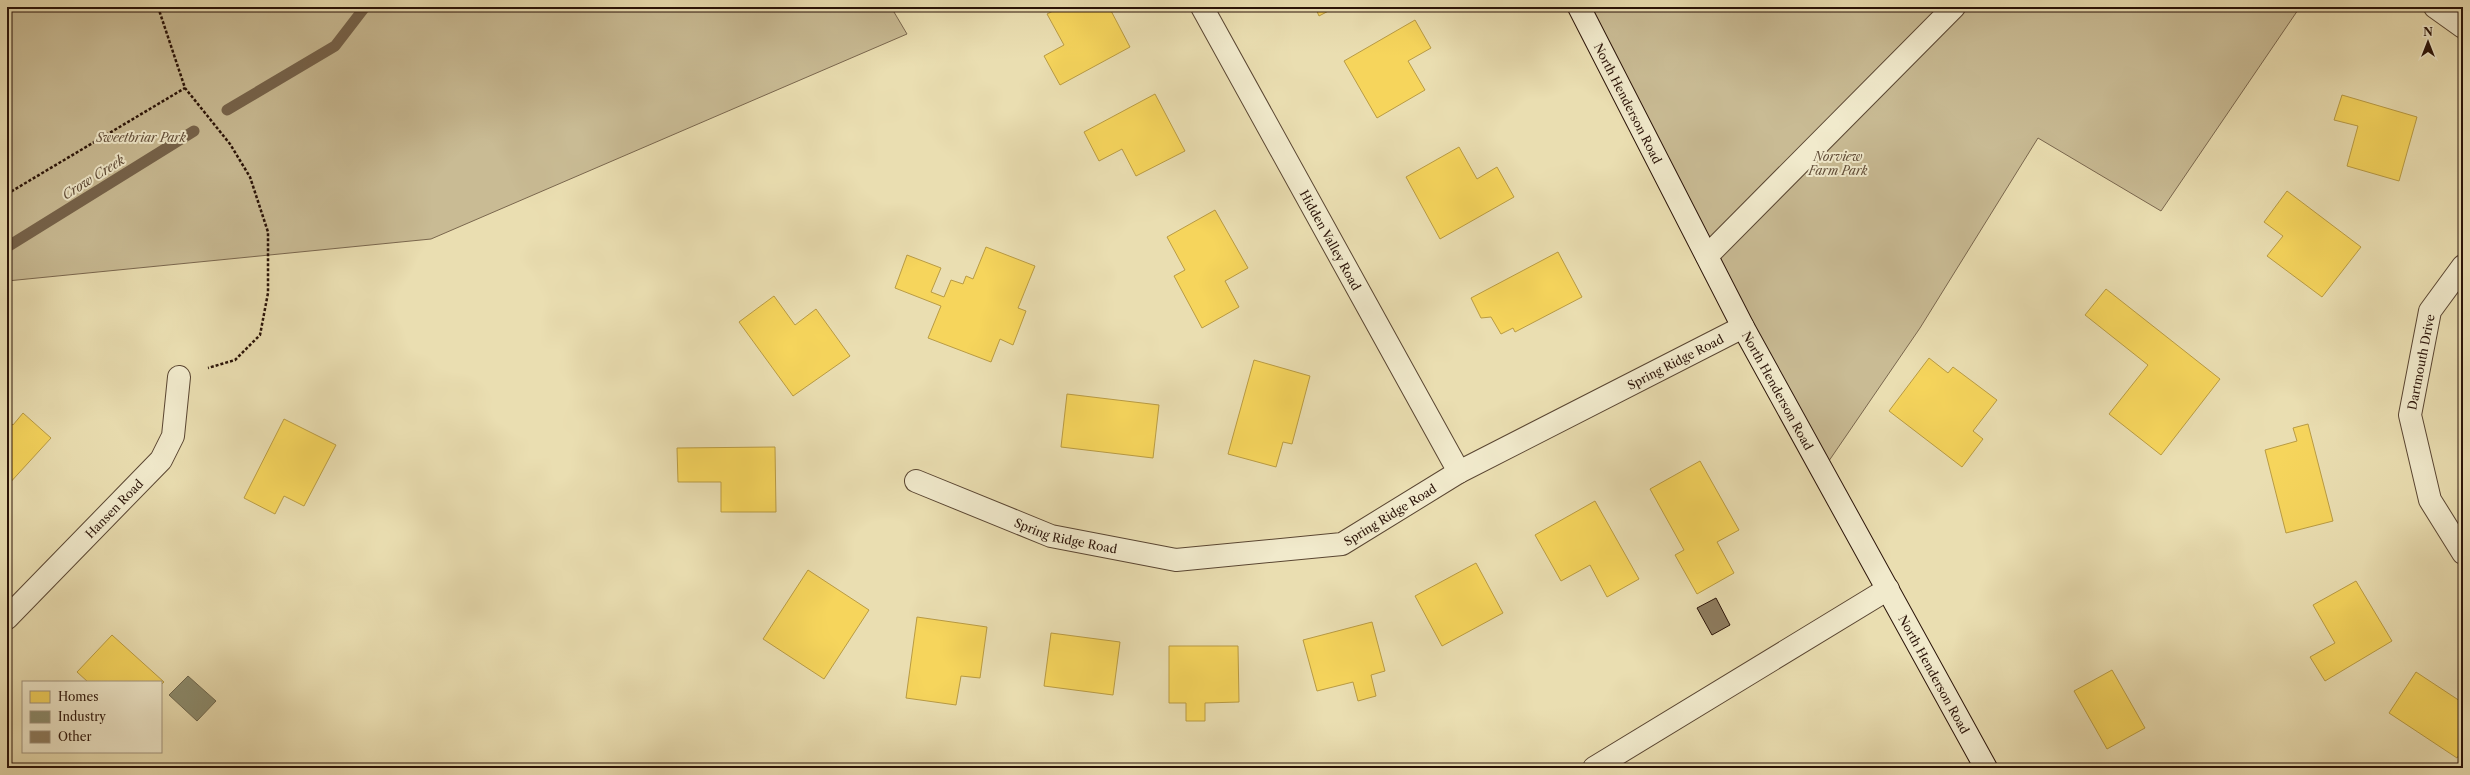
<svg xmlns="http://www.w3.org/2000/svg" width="2470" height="775" font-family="'Libre Caslon Text',serif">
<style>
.green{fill:#c9bb94;stroke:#7a674e}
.homes{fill:#f6d55c;stroke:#b99b43}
.industry{fill:#8c8c6e;stroke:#6f684f}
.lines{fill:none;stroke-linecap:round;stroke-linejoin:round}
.stream{stroke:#76634b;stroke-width:11}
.building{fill:#8e7d60;stroke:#2a1308}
.lane-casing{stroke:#5a4632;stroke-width:24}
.street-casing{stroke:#5a4632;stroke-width:24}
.secondary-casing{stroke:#2a1308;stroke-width:24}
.path{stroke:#2a1308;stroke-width:2.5;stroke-dasharray:3 2;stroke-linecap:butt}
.lane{stroke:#f1eacc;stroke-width:22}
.street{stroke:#f1eacc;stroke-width:22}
.secondary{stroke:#f1eacc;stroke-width:22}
.labels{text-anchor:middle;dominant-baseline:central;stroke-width:4;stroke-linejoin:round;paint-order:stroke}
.street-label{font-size:12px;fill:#2a1308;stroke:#f1eacc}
.park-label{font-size:12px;font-style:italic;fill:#624e39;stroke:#f1eacc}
.water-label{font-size:13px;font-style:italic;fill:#5d4935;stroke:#f1eacc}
</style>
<rect width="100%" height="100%" fill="#eadeb1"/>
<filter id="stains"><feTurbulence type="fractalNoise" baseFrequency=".005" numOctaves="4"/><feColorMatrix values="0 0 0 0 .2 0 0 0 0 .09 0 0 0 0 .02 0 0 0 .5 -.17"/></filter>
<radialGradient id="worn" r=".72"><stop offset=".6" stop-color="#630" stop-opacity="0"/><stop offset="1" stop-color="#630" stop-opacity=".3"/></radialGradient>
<!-- green -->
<g class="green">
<polygon points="7,7 891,7 907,34 431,239 7,281"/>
<polygon points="1583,7 2300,7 2161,211 2038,138 1920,328 1822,471"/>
</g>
<!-- homes -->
<g class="homes">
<polygon points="1061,7 1109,7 1130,47 1060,85 1044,56 1064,45 1047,14"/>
<polygon points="1315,7 1336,7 1319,16"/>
<polygon points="1415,20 1431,48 1408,61 1425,90 1377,118 1344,61"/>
<polygon points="1155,94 1185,151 1136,176 1122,149 1099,161 1084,132"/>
<polygon points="2342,95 2417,117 2399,181 2347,166 2358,126 2334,120"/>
<polygon points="1459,147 1477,179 1497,167 1514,197 1440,239 1406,177"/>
<polygon points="2287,191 2361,247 2322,297 2267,256 2283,236 2264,222"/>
<polygon points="1215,210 1248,268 1225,281 1239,307 1202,328 1174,276 1185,270 1167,237"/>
<polygon points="986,247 1035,266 1018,308 1026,311 1013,345 1000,339 991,362 928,338 941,306 895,288 907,255 941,268 931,292 944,297 951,280 963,284 966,276 973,279"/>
<polygon points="1558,252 1582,297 1515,332 1513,328 1501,334 1491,317 1481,318 1471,298"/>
<polygon points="2106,289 2220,379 2161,455 2109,414 2148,365 2085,315"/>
<polygon points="774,296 795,325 816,309 850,356 793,396 739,322"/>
<polygon points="1929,358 1948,373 1953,367 1997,400 1973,431 1983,439 1962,467 1889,411"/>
<polygon points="1254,360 1310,376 1292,444 1283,442 1276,467 1228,454"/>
<polygon points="1067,394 1159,405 1153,458 1061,447"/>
<polygon points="23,413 51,438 7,486 7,420 13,425"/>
<polygon points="284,419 336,445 304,506 284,496 275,514 244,498"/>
<polygon points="2308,424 2333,521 2286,533 2265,450 2297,441 2293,428"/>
<polygon points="775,447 776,512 721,512 721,482 678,482 677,448"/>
<polygon points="1700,461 1739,530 1717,542 1734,573 1697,594 1675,555 1684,550 1650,489"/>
<polygon points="1595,501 1639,579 1607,597 1590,565 1561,581 1535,535"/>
<polygon points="1476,563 1503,613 1442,646 1415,596"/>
<polygon points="808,570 869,610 824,679 763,639"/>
<polygon points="2356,581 2392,641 2325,681 2310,657 2335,643 2313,605"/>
<polygon points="917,617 987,627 980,678 961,676 956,705 906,698"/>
<polygon points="1372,622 1385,671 1371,675 1376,696 1358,701 1353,682 1317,691 1303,640"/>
<polygon points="1051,633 1120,642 1113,695 1044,686"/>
<polygon points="112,635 164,682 161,685 161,682 88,682 77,672"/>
<polygon points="1169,646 1238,646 1239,702 1205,703 1205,721 1186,721 1186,703 1169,703"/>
<polygon points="2112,670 2145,728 2107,749 2074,691"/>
<polygon points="2416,672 2463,703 2463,748 2457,758 2389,713"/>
</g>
<!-- industry -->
<polygon class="industry" points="188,676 216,701 197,721 169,695"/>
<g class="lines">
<!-- stream -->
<g class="stream">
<polyline points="227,110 335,46 365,7"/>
<polyline points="7,247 194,131"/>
</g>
</g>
<!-- building -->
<polygon class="building" points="1716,598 1730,625 1712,635 1697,608"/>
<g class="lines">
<defs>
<g id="lane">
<polyline points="2435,7 2463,27"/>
<polyline points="1707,256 1954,7"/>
<polyline points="1594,768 1888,589"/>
</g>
<g id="street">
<path id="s1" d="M1202,7L1459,472"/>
<polyline points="2463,266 2430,311 2410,415 2430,500 2463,553"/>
<path id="s2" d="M916,481L1051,536L1176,560L1342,544L1459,472L1743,327"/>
<path id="s3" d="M7,618L161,460L173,436L179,377"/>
</g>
<g id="secondary">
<path id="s4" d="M1579,7L1743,327L1986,768"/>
</g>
</defs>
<!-- lane casing -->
<use href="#lane" class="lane-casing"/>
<!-- street casing -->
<use href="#street" class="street-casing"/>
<!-- secondary casing -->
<use href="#secondary" class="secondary-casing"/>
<!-- path -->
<g class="path">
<polyline points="158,7 185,88 230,144 250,177 268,232 268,293 260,335 235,360 208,368"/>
<polyline points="7,194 185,88"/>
</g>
<!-- lane -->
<use href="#lane" class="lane"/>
<!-- street -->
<use href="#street" class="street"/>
<!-- secondary -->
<use href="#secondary" class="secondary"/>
</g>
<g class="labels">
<!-- street labels -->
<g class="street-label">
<text stroke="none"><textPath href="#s4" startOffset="108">North Henderson Road</textPath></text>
<text stroke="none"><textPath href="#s1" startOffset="266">Hidden Valley Road</textPath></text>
<text stroke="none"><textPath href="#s2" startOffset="820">Spring Ridge Road</textPath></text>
<text transform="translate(2421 362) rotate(-79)">Dartmouth Drive</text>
<text stroke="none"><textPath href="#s4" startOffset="432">North Henderson Road</textPath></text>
<text stroke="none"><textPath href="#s3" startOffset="153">Hansen Road</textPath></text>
<text stroke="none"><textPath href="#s2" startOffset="496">Spring Ridge Road</textPath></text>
<text stroke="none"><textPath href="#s2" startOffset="160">Spring Ridge Road</textPath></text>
<text stroke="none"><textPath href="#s4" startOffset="756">North Henderson Road</textPath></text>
</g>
<!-- park labels -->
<g class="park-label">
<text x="141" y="137">Sweetbriar Park</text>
<text x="1838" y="156">Norview<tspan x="1838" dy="14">Farm Park</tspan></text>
</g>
<!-- water labels -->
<g class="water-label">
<text transform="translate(93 177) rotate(-32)">Crow Creek</text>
</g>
</g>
<!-- margin -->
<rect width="2470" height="775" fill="none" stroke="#eadeb1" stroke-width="24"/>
<rect x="8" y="8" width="2454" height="759" fill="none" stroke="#2a1308" stroke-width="2"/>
<rect x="12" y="12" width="2446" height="751" fill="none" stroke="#2a1308"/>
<!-- legend -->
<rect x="22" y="681" width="140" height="72" fill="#f1eacc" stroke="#a1947e"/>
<rect x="30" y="691" width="20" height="12" fill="#f6d55c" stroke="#a1947e"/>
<text x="58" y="701" font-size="12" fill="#2a1308">Homes</text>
<rect x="30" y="711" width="20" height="12" fill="#8c8c6e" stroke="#a1947e"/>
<text x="58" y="721" font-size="12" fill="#2a1308">Industry</text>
<rect x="30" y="731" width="20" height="12" fill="#8e7d60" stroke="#a1947e"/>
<text x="58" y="741" font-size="12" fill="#2a1308">Other</text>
<!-- north arrow -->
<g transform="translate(2428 42)" stroke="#f1eacc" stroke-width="3" paint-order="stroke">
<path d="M0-3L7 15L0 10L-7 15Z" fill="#2a1308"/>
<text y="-6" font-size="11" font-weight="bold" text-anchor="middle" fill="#2a1308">N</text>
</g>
<rect width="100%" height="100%" filter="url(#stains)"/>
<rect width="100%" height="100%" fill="url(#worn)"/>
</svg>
